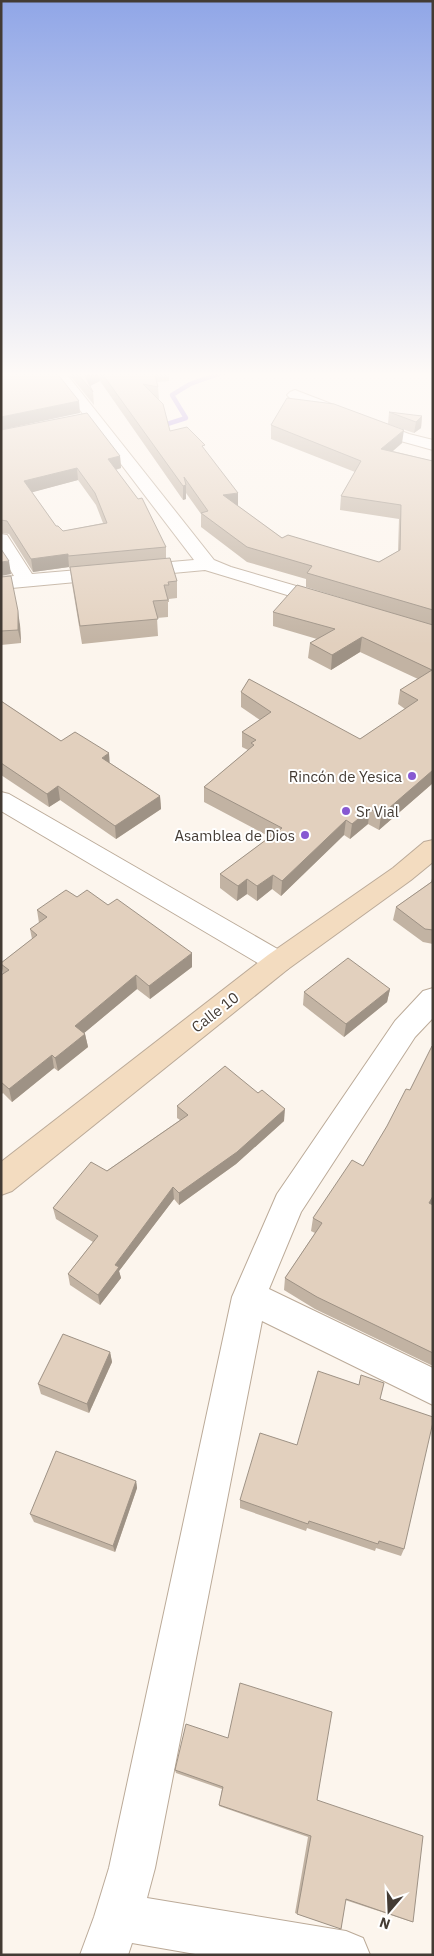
<svg xmlns="http://www.w3.org/2000/svg" width="434" height="1956" font-family="'IBM Plex Sans',sans-serif">
<style>
.lines{fill:none;stroke-linecap:round;stroke-linejoin:round}
.stream{stroke:#ad91e6;stroke-width:4.5}
.minor-casing{stroke:#bbaa98;stroke-width:2}
.secondary-casing{stroke:#bbaa98;stroke-width:2}
.minor{fill:#fff;fill-rule:evenodd}
.secondary{fill:#f3dcc0;fill-rule:evenodd}
.wall{fill:#c2b3a3;fill-rule:evenodd}
.shaded-wall{fill:#9e9285}
.building{fill:#e2d0be;stroke:#9e9285;fill-rule:evenodd}
.poi-dot{fill:#8759d2;stroke:#fff;stroke-width:2}
.labels{text-anchor:middle;dominant-baseline:central;stroke-width:4;stroke-linejoin:round;paint-order:stroke}
.poi-label{font-size:15px;fill:#433b34;stroke:#fff;text-anchor:end}
.street-label{font-size:15px;fill:#433b34;stroke:#fff}
</style>
<rect width="100%" height="100%" fill="#fcf5ed"/>
<g class="lines">
<!-- stream -->
<polyline class="stream" points="161,426 186,418 172,395 190,384 224,372"/>
<defs>
<g id="minor">
<polygon points="51,372 65,372 214,560 231,567 334,597 337,601 334,605 327,607 320,605 205,570 1,589 1,577 14,576 1,555 1,534 7,535 32,574 194,560"/>
<polygon points="295,390 409,434 433,440 433,450 397,440 290,398 287,395 290,392"/>
<polygon points="1,792 9,794 288,955 292,962 288,969 278,972 268,969 1,811"/>
<polygon points="433,988 433,1018 415,1037 301,1212 269,1289 433,1368 433,1405 262,1321 155,1868 147,1898 346,1931 363,1938 370,1955 201,1955 132,1943 128,1955 80,1955 94,1917 109,1868 232,1297 277,1194 395,1021 423,991"/>
</g>
<polygon id="secondary" points="433,840 433,862 411,880 288,969 12,1191 1,1195 1,1162 268,955 393,868 424,842"/>
</defs>
<!-- minor casing -->
<use href="#minor" class="minor-casing"/>
<!-- secondary casing -->
<use href="#secondary" class="secondary-casing"/>
<!-- minor -->
<use href="#minor" class="minor"/>
<!-- secondary -->
<use href="#secondary" class="secondary"/>
</g>
<!-- wall -->
<g class="wall">
<polygon points="67,372 169,372 169,381 157,382 158,387 159,400 170,431 205,450 238,506 282,538 379,562 398,551 399,519 340,510 341,496 355,472 271,439 271,425 402,443 393,451 433,461 433,783 379,830 368,824 350,839 344,835 281,896 272,889 257,901 247,894 237,901 220,888 220,874 270,837 204,802 204,787 248,750 242,747 242,732 260,720 241,707 241,692 360,739 405,709 398,704 400,690 418,679 360,652 331,670 308,658 310,643 317,639 273,626 273,612 355,602 306,587 306,579 247,562 201,527 201,514 186,493 186,499 183,500 100,381 90,386 93,392 94,405"/>
<polygon points="389,412 422,416 421,428 414,433 388,424"/>
<path d="M1,430L120,456L121,468L116,470L166,547V558L177,581V598L169,599V602H168V617L157,618L158,636L82,644L72,584L70,569L69,567L33,572L9,534L1,533ZM78,480L96,505L103,523L63,531L56,526L32,492Z"/>
<polygon points="1,577 20,625 21,643 1,645"/>
<polygon points="1,701 61,741 110,763 160,796 161,809 116,839 60,800 49,807 1,775"/>
<polygon points="433,875 433,944 423,942 393,920 396,907 431,882"/>
<polygon points="77,897 192,967 150,999 137,989 84,1033 85,1034 88,1047 58,1071 54,1068 12,1102 3,1093 1,1095 1,975 3,974 1,963 32,939 30,929 39,923 37,910"/>
<polygon points="390,989 387,1002 344,1037 303,1005 304,992"/>
<polygon points="433,1046 433,1202 431,1204 433,1205 433,1366 315,1309 284,1290 285,1278 315,1233 311,1231 313,1218 363,1166 410,1090"/>
<polygon points="177,1106 284,1121 236,1164 179,1205 174,1199 119,1271 121,1278 100,1305 70,1285 68,1274 93,1242 56,1219 53,1208 180,1120 177,1118"/>
<polygon points="110,1352 112,1362 89,1413 41,1394 38,1384"/>
<polygon points="380,1399 404,1549 401,1556 376,1548 375,1551 307,1528 306,1531 240,1508 240,1500 297,1445"/>
<polygon points="136,1481 137,1488 115,1552 34,1522 30,1514"/>
<polygon points="175,1770 317,1800 413,1922 409,1921 345,1900 341,1929 295,1913 308,1837 219,1806 222,1789 176,1773"/>
</g>
<!-- shaded-wall -->
<g class="shaded-wall">
<polygon points="92,372 99,372 100,381 88,387 85,376"/>
<polygon points="79,401 80,413 1,430 1,417"/>
<polygon points="422,416 421,428 414,433 416,422"/>
<polygon points="404,430 402,443 380,462 381,449"/>
<polygon points="120,456 121,468 109,471 108,459"/>
<polygon points="77,468 78,480 26,494 24,481"/>
<polygon points="186,485 186,499 183,500 183,486"/>
<polygon points="238,493 238,507 223,495"/>
<polygon points="68,554 69,567 33,572 31,559"/>
<polygon points="9,561 11,574 1,576 1,562"/>
<polygon points="18,611 20,625 21,643 18,630"/>
<polygon points="362,637 360,652 331,670 332,655"/>
<polygon points="109,753 110,767 102,758"/>
<polygon points="433,769 433,783 379,830 381,815"/>
<polygon points="58,786 60,800 49,807 47,794"/>
<polygon points="160,796 161,809 116,839 115,826"/>
<polygon points="370,809 368,824 350,839 352,824"/>
<polygon points="346,820 344,835 281,896 282,881"/>
<polygon points="273,875 272,889 257,901 257,886"/>
<polygon points="247,879 247,894 237,901 238,886"/>
<polygon points="192,953 192,967 150,999 149,986"/>
<polygon points="136,975 137,989 77,1039 75,1026"/>
<polygon points="390,989 387,1002 344,1037 346,1024"/>
<polygon points="85,1034 88,1047 58,1071 55,1058"/>
<polygon points="52,1055 54,1068 12,1102 9,1089"/>
<polygon points="285,1109 284,1121 236,1164 179,1205 179,1193"/>
<polygon points="173,1187 174,1199 119,1271 121,1278 100,1305 98,1295 115,1265"/>
<polygon points="433,1196 433,1202 425,1215 429,1203"/>
<polygon points="110,1352 112,1362 89,1413 87,1404"/>
<polygon points="136,1481 137,1488 115,1552 113,1546"/>
</g>
<!-- building -->
<g class="building">
<polygon points="1,372 56,372 79,401 1,417"/>
<polygon points="76,372 92,372 85,376 93,392"/>
<polygon points="101,372 154,372 158,387 143,384 163,404 170,431 187,427 205,445 202,446 238,493 223,495 282,538 288,535 379,562 400,550 401,505 341,496 361,461 271,425 287,398 334,404 404,430 381,449 433,461 433,610 307,573 312,566 247,547 201,513 208,511 184,477 186,485 183,486"/>
<polygon points="389,412 422,416 416,422"/>
<path d="M87,413L120,456L108,459L138,499L142,498L166,547L68,556V554L31,559L7,521L1,520V430ZM77,468L95,493L107,523L63,531L58,526H56L24,481Z"/>
<polygon points="1,549 9,561 1,562"/>
<polygon points="170,558 177,581 168,582 169,585 164,585 168,600 153,601 158,619 80,626 70,567"/>
<polygon points="11,576 18,611 18,630 1,631 1,577"/>
<polygon points="297,585 433,625 433,770 381,815 370,809 352,824 346,820 282,881 273,875 257,886 247,879 238,886 220,874 282,828 204,787 254,745 251,743 256,740 242,732 271,712 241,692 249,679 360,739 418,700 400,690 432,670 362,637 332,655 310,643 335,629 273,612"/>
<polygon points="1,701 61,741 75,732 109,753 102,758 160,796 115,826 58,786 47,794 1,763"/>
<polygon points="433,881 433,930 425,929 396,907"/>
<polygon points="66,890 77,897 87,890 108,905 117,899 192,953 149,986 136,975 75,1026 85,1034 55,1058 52,1055 9,1089 1,1082 1,975 9,970 1,964 1,963 37,935 30,929 47,917 37,910"/>
<polygon points="348,958 390,989 346,1024 304,992"/>
<polygon points="432,1046 433,1046 433,1196 429,1203 433,1205 433,1353 317,1297 285,1278 322,1223 313,1218 352,1160 363,1166 387,1126 406,1089 410,1090"/>
<polygon points="225,1066 258,1093 262,1090 285,1109 237,1152 179,1193 173,1187 115,1265 119,1267 98,1295 68,1274 98,1236 53,1208 91,1162 107,1171 188,1115 177,1106"/>
<polygon points="63,1334 110,1352 87,1404 38,1384"/>
<polygon points="318,1371 359,1385 361,1375 384,1383 380,1399 433,1417 433,1422 404,1549 379,1541 378,1544 309,1521 308,1524 240,1500 260,1433 297,1445"/>
<polygon points="56,1451 136,1481 113,1546 30,1514"/>
<polygon points="240,1683 332,1712 317,1800 423,1836 413,1922 346,1899 341,1929 297,1914 311,1836 219,1805 223,1787 175,1770 186,1724 228,1738"/>
</g>
<!-- sky -->
<linearGradient id="sky" x2="0" y2="1"><stop stop-color="#90a6e7"/><stop offset="0.58" stop-color="#fefaf7"/><stop offset="1" stop-color="#fefaf7" stop-opacity="0"/></linearGradient>
<rect width="434" height="645" fill="url(#sky)"/>
<!-- markers -->
<g class="poi-dot">
<circle cx="412" cy="776" r="5"/>
<circle cx="346" cy="811" r="5"/>
<circle cx="305" cy="835" r="5"/>
</g>
<g class="labels">
<!-- poi labels -->
<g class="poi-label">
<text x="402" y="776">Rincón de Yesica</text>
<text x="356" y="811" text-anchor="start">Sr Vial</text>
<text x="295" y="835">Asamblea de Dios</text>
</g>
<!-- street labels -->
<g class="street-label">
<text transform="translate(215 1012) rotate(-38)">Calle 10</text>
</g>
</g>
<!-- border -->
<rect width="434" height="1956" fill="none" stroke="#433b34" stroke-width="5"/>
<!-- north arrow -->
<g transform="translate(389 1911) rotate(199)" stroke="#ffffff" stroke-width="4" paint-order="stroke">
<path d="M0-4L9 19L0 12L-9 19Z" fill="#433b34"/>
<text y="-8" font-size="14" font-weight="bold" text-anchor="middle" fill="#433b34">N</text>
</g>
</svg>
